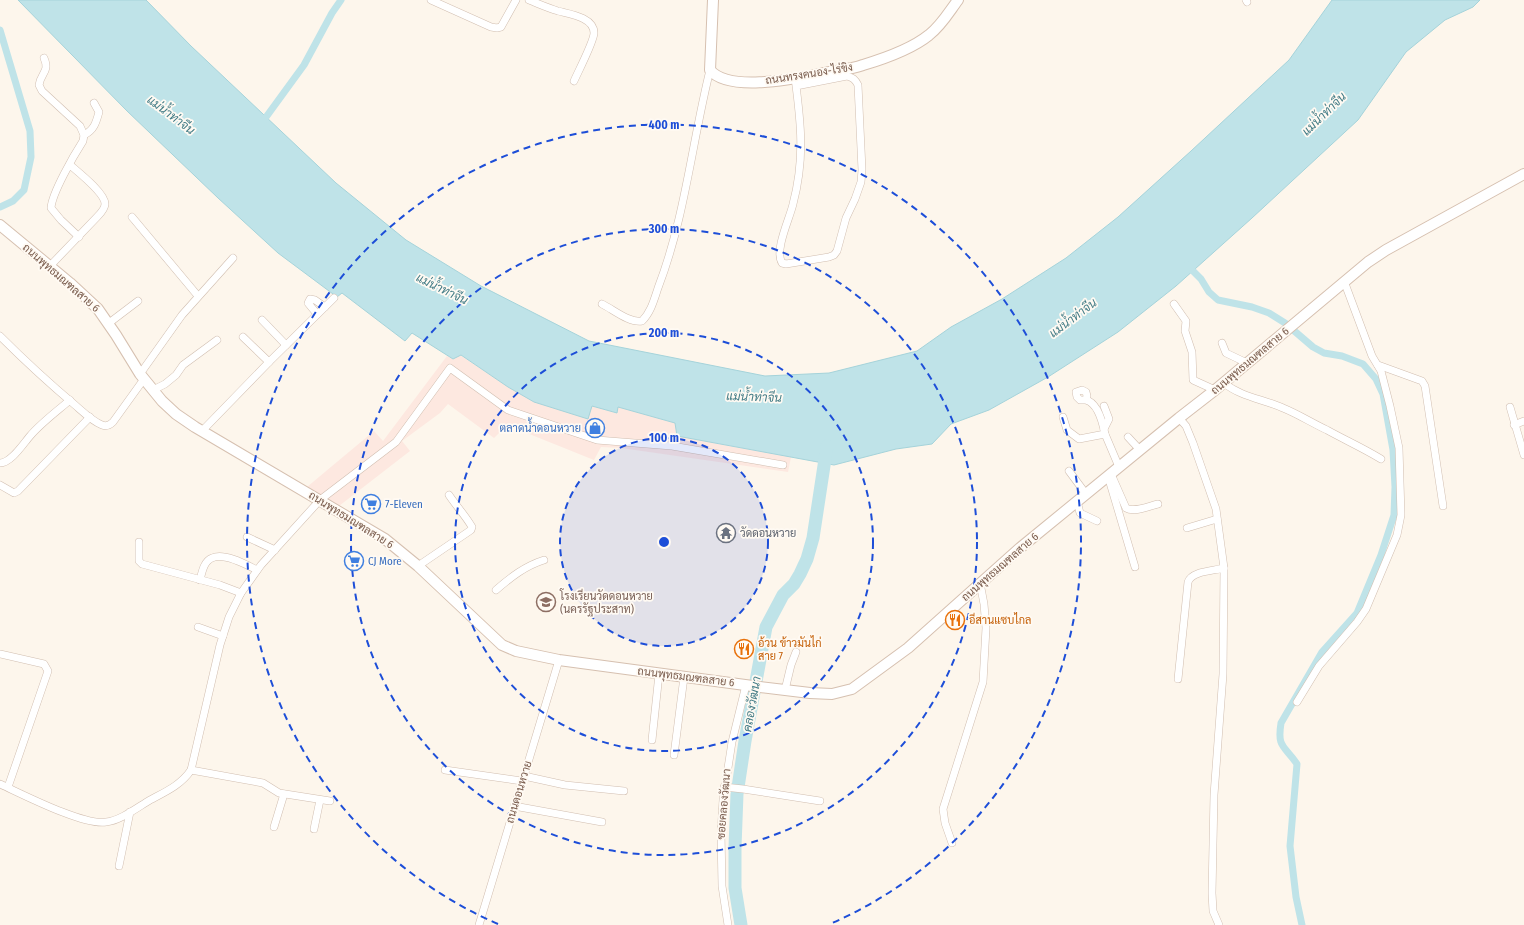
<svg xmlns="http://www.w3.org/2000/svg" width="1524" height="925" font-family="'Fira Sans Condensed',Sarabun,sans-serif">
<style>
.commercial{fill:#fde8e0}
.water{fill:#bfe3e8;stroke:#a5d3da}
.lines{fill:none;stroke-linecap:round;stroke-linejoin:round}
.canal{stroke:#bfe3e8;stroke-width:7}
.river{stroke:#bfe3e8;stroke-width:13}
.street-casing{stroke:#d1beb0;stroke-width:8}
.secondary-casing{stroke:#d6c0b0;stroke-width:12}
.street{stroke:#fff;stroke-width:7}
.secondary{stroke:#fff;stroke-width:10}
.ring{fill:none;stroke:#1d4ed8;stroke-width:2;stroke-dasharray:7 5}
.labels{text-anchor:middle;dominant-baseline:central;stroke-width:3.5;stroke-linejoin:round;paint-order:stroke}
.street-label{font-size:11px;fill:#7a5c4d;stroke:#fffaf3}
.shop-label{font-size:11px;fill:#366cbe;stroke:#fffaf3;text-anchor:start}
.worship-label{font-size:11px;fill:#5b616d;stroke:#fffaf3;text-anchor:start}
.education-label{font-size:11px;fill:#785e54;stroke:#fffaf3;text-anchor:start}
.food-label{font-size:11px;fill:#c56008;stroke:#fffaf3;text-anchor:start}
.water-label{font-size:12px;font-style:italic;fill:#437c86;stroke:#fffaf3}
.centre{fill:#1d4ed8;stroke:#fffaf3;stroke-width:2}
.ring-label{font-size:12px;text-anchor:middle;font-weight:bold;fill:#1d4ed8;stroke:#fffaf3;stroke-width:3.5;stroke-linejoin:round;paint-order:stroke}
</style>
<rect width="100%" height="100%" fill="#fdf6ec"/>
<!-- commercial -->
<polygon class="commercial" points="460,355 508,387 588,419 592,406 616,413 618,407 675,423 677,436 791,457 788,472 621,448 601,447 594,460 507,425 494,438 448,404 440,413 402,441 410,451 339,506 307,487 374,431 383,441 447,356 453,359"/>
<!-- water -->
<polygon class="water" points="18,0 146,0 191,46 336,183 406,240 481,286 589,341 765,376 829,373 917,351 951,327 1002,299 1066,258 1118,217 1191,151 1289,60 1332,0 1480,0 1473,7 1445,20 1406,52 1358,120 1252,218 1176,286 1118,332 1048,377 989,410 951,424 932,444 896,449 834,465 677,436 675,423 618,407 617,413 592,406 588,419 534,402 508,387 461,355 453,359 412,333 405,341 342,293 337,297 278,253 218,198 127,111"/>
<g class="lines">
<!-- canal -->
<g class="canal">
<polyline points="0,30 30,131 31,157 24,190 13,201 0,207"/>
<polyline points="261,124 304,65 332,13 341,0"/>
<path d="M1187,265L1201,279L1209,292L1218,300L1252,307L1269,313L1285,323L1313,347L1324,353L1342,356L1363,364L1376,379L1383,394L1393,450L1395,487L1394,515L1381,555L1357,613L1322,652L1281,723C1277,748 1284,745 1297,764L1290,846L1296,897L1302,925"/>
</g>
<!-- river -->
<polyline class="river" points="741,925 735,888 735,847 737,794 745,741 766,627 783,595 794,584 800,574 807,559 813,538 827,446"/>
<defs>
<g id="street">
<polyline points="431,0 491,27 497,28 501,27 516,0"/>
<path d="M529,0C539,4 548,8 558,11C569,14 594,17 594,33C594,41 578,72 574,81"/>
<polyline points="1246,0 1247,2"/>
<path d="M44,58C50,72 41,72 39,85L42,91L80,126L84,135L83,141C74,155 52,193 51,208L61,220L79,237"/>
<path d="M795,78C801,123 805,159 793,204C790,218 774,250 782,263L786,264L829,257L834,255L837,251L846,218L855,199L861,182L862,170L858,85C855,79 853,78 847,76L796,86"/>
<path d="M84,135C94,130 96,123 99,112L94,103"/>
<polyline points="132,217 198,296"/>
<path d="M49,267L97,217C100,214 105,209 105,204C105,193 78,172 70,165"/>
<path d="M602,304C614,310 629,323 642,321C651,312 654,300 658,288C685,218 692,142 710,70"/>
<polyline points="1174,304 1186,321 1185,331 1192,352 1193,380 1215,390"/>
<polyline points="317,314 308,303 310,299 315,300 325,307"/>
<polyline points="262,320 286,345"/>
<polyline points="109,323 138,301"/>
<path d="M0,336C24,360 49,383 75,405C83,412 92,421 102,425C107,427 110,425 113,422L144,379"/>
<polyline points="243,337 269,362"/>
<polyline points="1222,343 1226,353 1247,363"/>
<polyline points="1378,365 1422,381 1425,386 1443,506"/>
<polyline points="140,374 182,315 233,258"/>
<path d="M1224,383C1241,397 1263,399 1283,408C1298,414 1312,423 1327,430C1345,440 1363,448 1381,459"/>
<polyline points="153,390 165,384 176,375 183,365 217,340"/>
<path d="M1086,400L1087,396L1086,392L1082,390L1076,392L1077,397L1080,400C1082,400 1084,400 1086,400C1098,403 1103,424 1105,434"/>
<polyline points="1510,407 1524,455"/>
<polyline points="1063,417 1067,430 1079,439 1105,434 1119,467"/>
<polyline points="1179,418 1186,426 1193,443 1216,509 1224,568 1223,674 1214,795 1212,893 1213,911 1219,925"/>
<polyline points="1514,425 1524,421"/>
<polyline points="1104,429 1109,419 1104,406"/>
<polyline points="202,431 269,362 334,298"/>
<polyline points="1128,437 1140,450"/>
<path d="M0,463C11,463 23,444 30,436C41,423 56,412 70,400"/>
<polyline points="1069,471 1086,494"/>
<path d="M1111,474L1126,508C1134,513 1149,506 1158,504"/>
<polyline points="1108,476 1135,567"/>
<polyline points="0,485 14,493 18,491 90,417"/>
<polyline points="1077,501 1080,513 1097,521"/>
<polyline points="1187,528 1217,519"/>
<polyline points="247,537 275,550"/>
<polyline points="139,542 139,561 142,564 220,585 241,593"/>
<path d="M418,566L471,530L472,527C465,515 457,507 449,495"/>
<path d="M200,580C202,572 204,561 212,558C224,552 247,565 257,570"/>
<path d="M496,590C511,577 525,566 544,560"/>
<polyline points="198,627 223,636"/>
<polyline points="0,654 44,664 48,671 8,787"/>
<path d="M1178,679L1188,582C1192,571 1213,571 1224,568"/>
<polyline points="785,690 791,665 796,652"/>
<polyline points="1297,702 1319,666 1357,622 1366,609 1397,535 1401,515 1399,448 1390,406 1381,371 1372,356 1344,281"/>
<polyline points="652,740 659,674"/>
<polyline points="674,755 684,677"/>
<polyline points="191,770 263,783 279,793 330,801"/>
<polyline points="445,770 522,781"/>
<polyline points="524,776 565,785 624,791"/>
<path d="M0,784C22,794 84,826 106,822C120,821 138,807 150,800C165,792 181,785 191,770L220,645L229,617L241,593L261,565L320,500L396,442L450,368L508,410L597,440L672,446L783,465"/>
<polyline points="724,787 743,789 820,801"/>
<polyline points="514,806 602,822"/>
<polyline points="274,827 284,794"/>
<polyline points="314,829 320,800"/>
<polyline points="952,843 945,823 943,809 983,682 986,628 984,604 980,583"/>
<polyline points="119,866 130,812"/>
<polyline points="479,925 559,660"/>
<polyline points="728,925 722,886 721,833 723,800 732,742 746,685"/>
</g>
<g id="secondary">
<path d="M713,0L710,70C730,94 802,77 830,72C841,70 852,69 863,65C883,59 913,48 929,35C941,26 949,12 958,0"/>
<polyline points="0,225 70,283 98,309 116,335 140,374 162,401 176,414 195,427 385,539 418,566 502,645 516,651 559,660 760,687 810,693 832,694 852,689 908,648 1020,548 1179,418 1215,390 1368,262 1386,250 1524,174"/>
</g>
</defs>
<!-- street casing -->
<use href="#street" class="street-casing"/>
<!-- secondary casing -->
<use href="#secondary" class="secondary-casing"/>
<!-- street -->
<use href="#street" class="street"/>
<!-- secondary -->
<use href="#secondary" class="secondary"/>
</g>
<!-- distance rings -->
<circle cx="664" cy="542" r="104" fill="#1d4ed8" fill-opacity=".12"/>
<g class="ring">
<circle cx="664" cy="542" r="104"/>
<circle cx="664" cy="542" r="209"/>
<circle cx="664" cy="542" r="313"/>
<path d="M498 924A417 417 0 1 1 830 924"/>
</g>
<!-- icons -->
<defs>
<symbol id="shop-ring" viewBox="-11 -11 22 22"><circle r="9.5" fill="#fffaf3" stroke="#3f7fe0" stroke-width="1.5"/><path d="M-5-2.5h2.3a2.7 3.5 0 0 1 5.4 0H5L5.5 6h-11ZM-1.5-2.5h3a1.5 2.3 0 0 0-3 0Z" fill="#3f7fe0"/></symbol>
<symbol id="supermarket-ring" viewBox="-11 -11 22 22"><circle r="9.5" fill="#fffaf3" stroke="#3f7fe0" stroke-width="1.5"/><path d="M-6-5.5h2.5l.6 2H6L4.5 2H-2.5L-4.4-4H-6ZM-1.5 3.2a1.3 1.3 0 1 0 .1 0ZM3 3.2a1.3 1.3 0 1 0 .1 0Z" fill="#3f7fe0"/></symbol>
<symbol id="temple-ring" viewBox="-11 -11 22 22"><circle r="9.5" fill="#fffaf3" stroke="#6b7280" stroke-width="1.5"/><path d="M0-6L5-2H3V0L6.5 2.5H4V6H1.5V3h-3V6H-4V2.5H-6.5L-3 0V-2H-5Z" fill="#6b7280"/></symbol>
<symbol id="school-ring" viewBox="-11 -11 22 22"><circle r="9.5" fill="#fffaf3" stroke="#8d6e63" stroke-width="1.5"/><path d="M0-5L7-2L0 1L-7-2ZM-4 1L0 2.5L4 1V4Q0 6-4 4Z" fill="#8d6e63"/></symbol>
<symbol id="restaurant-ring" viewBox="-11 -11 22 22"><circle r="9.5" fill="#fffaf3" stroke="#e8710a" stroke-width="1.5"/><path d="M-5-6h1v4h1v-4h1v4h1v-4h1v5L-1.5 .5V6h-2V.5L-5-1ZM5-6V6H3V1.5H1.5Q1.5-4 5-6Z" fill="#e8710a"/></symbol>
</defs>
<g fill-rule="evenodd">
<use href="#shop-ring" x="584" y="417" width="22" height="22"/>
<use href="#supermarket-ring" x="360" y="493" width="22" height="22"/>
<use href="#temple-ring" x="715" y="522" width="22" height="22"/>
<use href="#supermarket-ring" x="343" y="550" width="22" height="22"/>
<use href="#school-ring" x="535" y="591" width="22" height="22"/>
<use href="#restaurant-ring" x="944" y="609" width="22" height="22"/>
<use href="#restaurant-ring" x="733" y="638" width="22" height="22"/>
</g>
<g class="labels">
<!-- street labels -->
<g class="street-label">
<text transform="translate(809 74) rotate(-9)">ถนนทรงคนอง-ไร่ขิง</text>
<text transform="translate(61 278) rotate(41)">ถนนพุทธมณฑลสาย 6</text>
<text transform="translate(1250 361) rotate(-40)">ถนนพุทธมณฑลสาย 6</text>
<text transform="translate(351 520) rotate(32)">ถนนพุทธมณฑลสาย 6</text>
<text transform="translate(1000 567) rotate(-41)">ถนนพุทธมณฑลสาย 6</text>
<text transform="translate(686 677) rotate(7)">ถนนพุทธมณฑลสาย 6</text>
<text transform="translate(519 792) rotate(-73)">ถนนดอนหวาย</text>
<text transform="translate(724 804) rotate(-85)">ซอยคลองวัฒนา</text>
</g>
<!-- shop labels -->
<g class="shop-label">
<text x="581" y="428" text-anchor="end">ตลาดน้ำดอนหวาย</text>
<text x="385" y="504">7-Eleven</text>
<text x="368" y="561">CJ More</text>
</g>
<!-- worship labels -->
<g class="worship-label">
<text x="740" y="533">วัดดอนหวาย</text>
</g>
<!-- education labels -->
<g class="education-label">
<text x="560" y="596">โรงเรียนวัดดอนหวาย<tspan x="560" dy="13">(นครรัฐประสาท)</tspan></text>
</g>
<!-- food labels -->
<g class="food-label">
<text x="969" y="620">อีสานแซบไกล</text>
<text x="758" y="643">อ้วน ข้าวมันไก่<tspan x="758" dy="13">สาย 7</tspan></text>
</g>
<!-- water labels -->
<g class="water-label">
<text transform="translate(1324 114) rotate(-44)">แม่น้ำท่าจีน</text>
<text transform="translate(171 115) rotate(37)">แม่น้ำท่าจีน</text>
<text transform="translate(442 289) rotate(26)">แม่น้ำท่าจีน</text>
<text transform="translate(1073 318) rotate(-37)">แม่น้ำท่าจีน</text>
<text transform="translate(754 397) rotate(2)">แม่น้ำท่าจีน</text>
<text transform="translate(752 704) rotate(-80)">คลองวัฒนา</text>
</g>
</g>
<circle cx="664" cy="542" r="6" class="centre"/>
<g class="ring-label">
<text x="664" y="129">400 m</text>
<text x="664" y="233">300 m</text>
<text x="664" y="337">200 m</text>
<text x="664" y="442">100 m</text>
</g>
</svg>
